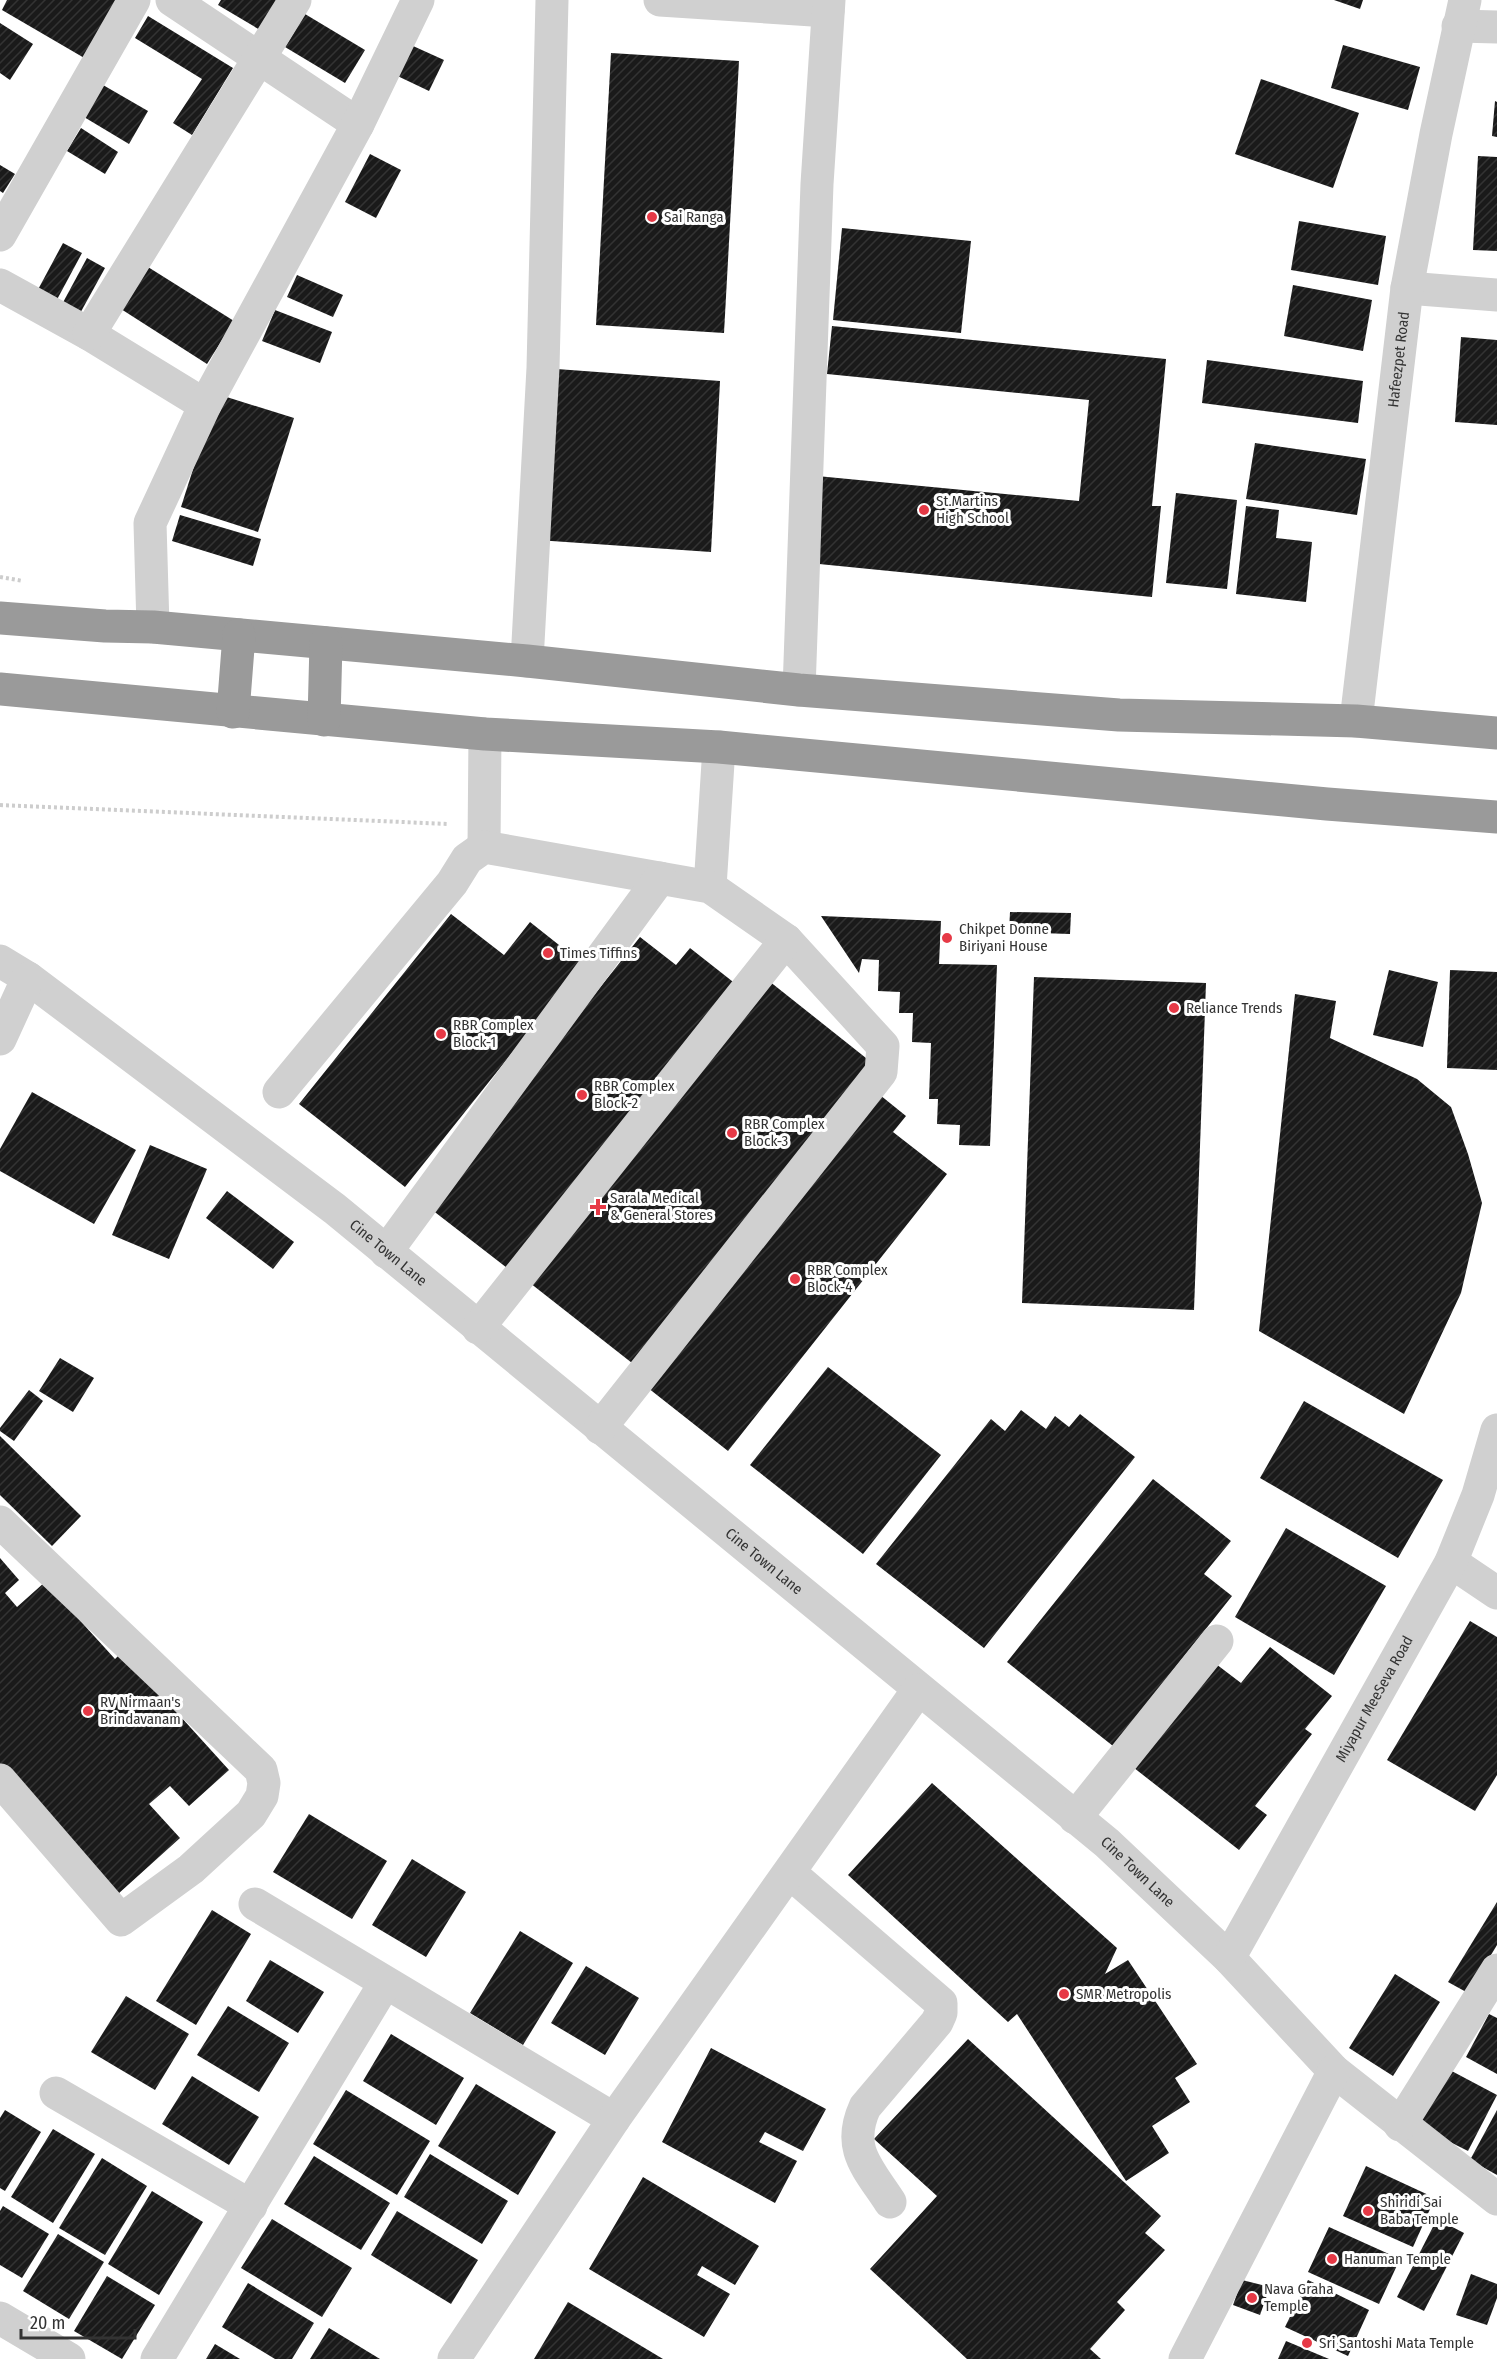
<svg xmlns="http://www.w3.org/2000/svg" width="1497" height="2359" font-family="'Fira Sans Condensed',sans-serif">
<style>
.building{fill:url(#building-hatch)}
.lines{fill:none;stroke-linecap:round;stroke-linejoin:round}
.path{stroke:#cdcdcd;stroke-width:4;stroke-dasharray:3 3;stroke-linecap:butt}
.minor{stroke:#d0d0d0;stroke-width:33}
.highway{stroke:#9a9a9a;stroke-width:33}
.poi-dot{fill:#e63946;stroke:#fff;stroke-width:2}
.labels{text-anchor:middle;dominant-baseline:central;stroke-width:6;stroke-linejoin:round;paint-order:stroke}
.poi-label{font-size:15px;fill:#333;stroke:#fff;text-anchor:start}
.street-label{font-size:15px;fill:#333;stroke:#fff}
</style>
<defs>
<pattern id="building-hatch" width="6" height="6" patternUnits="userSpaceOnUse" patternTransform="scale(1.5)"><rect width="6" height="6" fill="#1a1a1a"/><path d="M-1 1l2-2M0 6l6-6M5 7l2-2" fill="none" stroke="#333"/></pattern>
</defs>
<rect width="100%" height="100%" fill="#fff"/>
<!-- building -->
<g class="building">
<polygon points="7,0 120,0 86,59 2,10"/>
<polygon points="221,0 279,0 260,30 218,5"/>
<polygon points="1334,0 1363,0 1360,9"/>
<polygon points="305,14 365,50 345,83 285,47"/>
<polygon points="148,16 233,68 192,135 173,123 202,79 135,38"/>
<polygon points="0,23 33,44 10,80 0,73"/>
<polygon points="402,41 444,60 429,91 387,71"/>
<polygon points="1343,45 1420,67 1408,110 1331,88"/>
<polygon points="611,53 739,61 724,333 596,325"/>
<polygon points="1261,79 1359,113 1333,188 1235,154"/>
<polygon points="103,85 148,111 129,144 84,117"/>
<polygon points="1495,101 1497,102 1497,137 1492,136"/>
<polygon points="81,128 118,152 105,174 67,151"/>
<polygon points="370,154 401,170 376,218 345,202"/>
<polygon points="1478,156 1497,157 1497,251 1473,250"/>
<polygon points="0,165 15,174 3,193 0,191"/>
<polygon points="1299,221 1386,236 1378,285 1291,270"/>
<polygon points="842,228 971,241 961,333 833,320"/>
<polygon points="63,243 82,253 53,307 34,297"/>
<polygon points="87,258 105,268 78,317 60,308"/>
<polygon points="148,267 234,321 207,364 121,309"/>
<polygon points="297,275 343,295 333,317 287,297"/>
<polygon points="1293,285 1372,300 1363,351 1284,336"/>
<polygon points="275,310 332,332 320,363 262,341"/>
<polygon points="832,326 1166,359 1152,506 1161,506 1152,597 809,563 817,476 1079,501 1089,400 827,374"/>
<polygon points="1461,337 1497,340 1497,425 1455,422"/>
<polygon points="1207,360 1363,381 1358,423 1202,403"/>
<polygon points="543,368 720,381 711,552 537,540"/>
<polygon points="217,394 294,418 258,532 181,507"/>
<polygon points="1255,443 1366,459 1357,515 1246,499"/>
<polygon points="1176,493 1237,500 1227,589 1166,583"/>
<polygon points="1246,506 1279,510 1276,538 1312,542 1306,602 1236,594"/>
<polygon points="180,515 261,539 253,566 172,541"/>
<polygon points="1010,912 1071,913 1070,934 1009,932"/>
<polygon points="451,914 504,955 530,922 583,964 405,1187 299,1104"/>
<polygon points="821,916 941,921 939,964 997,965 990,1146 959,1145 960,1125 937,1124 938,1099 929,1099 931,1043 912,1042 913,1013 899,1013 900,992 878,991 879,960 862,959 859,973"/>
<polygon points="640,937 676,965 690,948 737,985 511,1271 427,1206"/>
<polygon points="1389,970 1438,982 1423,1047 1373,1035"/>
<polygon points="1450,970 1497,972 1497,1070 1447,1068"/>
<polygon points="1034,977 1206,983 1194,1310 1022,1303"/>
<polygon points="769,981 871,1062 632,1363 530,1283"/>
<polygon points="1295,994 1336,1001 1330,1038 1417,1079 1451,1107 1468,1154 1482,1203 1461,1293 1404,1414 1259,1331"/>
<polygon points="875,1091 906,1116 893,1132 947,1174 728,1451 643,1384"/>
<polygon points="32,1092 136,1150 94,1224 0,1171 0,1149"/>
<polygon points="150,1145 207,1169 169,1259 112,1235"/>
<polygon points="227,1191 294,1242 273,1269 206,1218"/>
<polygon points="60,1358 94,1378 73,1412 39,1391"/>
<polygon points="828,1367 941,1455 863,1554 750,1465"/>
<polygon points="29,1390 43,1401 14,1441 0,1431 0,1428"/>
<polygon points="1304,1401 1443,1480 1398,1558 1260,1478"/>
<polygon points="1021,1410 1046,1429 1055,1416 1069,1427 1080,1414 1135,1457 984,1648 876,1564 991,1419 1005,1431"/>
<polygon points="0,1436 81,1516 52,1546 0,1495"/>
<polygon points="1153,1479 1231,1541 1204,1574 1232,1596 1113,1746 1007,1662"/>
<polygon points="1286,1528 1386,1586 1334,1675 1235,1617"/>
<polygon points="0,1558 19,1580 5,1593 17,1607 45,1582 115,1659 122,1652 229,1770 189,1806 170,1786 149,1804 180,1838 118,1894 0,1764"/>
<polygon points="1470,1621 1497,1637 1497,1775 1475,1811 1387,1760"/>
<polygon points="1270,1647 1332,1696 1305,1729 1312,1734 1255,1806 1267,1815 1239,1850 1129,1764 1216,1664 1241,1683"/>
<polygon points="932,1783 1117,1948 1105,1974 1128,1960 1197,2064 1175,2078 1190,2102 1152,2126 1169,2153 1126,2181 1017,2014 1008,2022 848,1875"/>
<polygon points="309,1814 387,1861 352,1919 273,1872"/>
<polygon points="412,1859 466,1892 426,1957 372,1925"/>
<polygon points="1497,1902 1497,1945 1468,1993 1448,1982"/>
<polygon points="212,1910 251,1934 196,2025 156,2001"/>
<polygon points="520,1931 573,1963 523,2045 470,2013"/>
<polygon points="270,1960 324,1992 298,2033 246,2001"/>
<polygon points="586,1966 639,1998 605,2055 551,2023"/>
<polygon points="1395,1974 1440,2002 1393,2076 1349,2048"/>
<polygon points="126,1996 189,2034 155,2090 91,2052"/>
<polygon points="228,2006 289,2043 259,2092 197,2055"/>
<polygon points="1489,2014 1497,2018 1497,2074 1466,2057"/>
<polygon points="391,2034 464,2078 436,2125 363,2081"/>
<polygon points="968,2039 1161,2216 1145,2233 1165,2250 1117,2302 1125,2310 1090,2349 1101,2359 967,2359 870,2269 937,2196 874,2139"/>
<polygon points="711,2048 826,2109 803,2151 765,2132 759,2142 797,2161 775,2203 662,2142"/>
<polygon points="1446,2068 1497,2095 1468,2151 1416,2125"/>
<polygon points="192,2076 259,2117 229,2165 162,2124"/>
<polygon points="476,2084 556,2132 518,2195 438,2146"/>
<polygon points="346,2090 430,2141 397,2195 313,2144"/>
<polygon points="5,2110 41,2132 5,2191 0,2188 0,2118"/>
<polygon points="1497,2110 1497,2175 1470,2160"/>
<polygon points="53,2129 95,2154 53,2223 11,2197"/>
<polygon points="430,2154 508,2201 482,2244 404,2197"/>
<polygon points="314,2156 390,2203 361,2250 284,2204"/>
<polygon points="102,2158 147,2186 105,2255 59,2228"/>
<polygon points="1366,2166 1435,2198 1413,2247 1343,2216"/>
<polygon points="643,2177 759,2246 735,2285 702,2266 697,2275 730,2294 704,2337 589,2269"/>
<polygon points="152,2191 203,2222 159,2295 108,2264"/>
<polygon points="3,2206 49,2234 22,2278 0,2265 0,2211"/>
<polygon points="397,2211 478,2260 451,2304 371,2255"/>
<polygon points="272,2219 352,2268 322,2317 241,2268"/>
<polygon points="1437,2219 1464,2233 1424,2311 1397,2297"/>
<polygon points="1329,2227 1400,2259 1379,2304 1308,2272"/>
<polygon points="58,2234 104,2262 69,2319 23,2291"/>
<polygon points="1471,2274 1497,2284 1497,2298 1487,2325 1456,2315"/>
<polygon points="107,2276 155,2305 122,2359 74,2331"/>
<polygon points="1242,2280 1270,2287 1260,2315 1233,2305"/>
<polygon points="1308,2280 1369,2310 1348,2356 1285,2327"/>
<polygon points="248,2283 314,2323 292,2359 275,2359 222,2327"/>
<polygon points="568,2302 663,2359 534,2359"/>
<polygon points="329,2328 380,2359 310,2359"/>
<polygon points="1286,2341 1329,2359 1278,2359"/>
<polygon points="215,2344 240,2359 206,2359"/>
</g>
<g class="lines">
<!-- path -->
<g class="path">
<polyline points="0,577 23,581"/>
<polyline points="0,805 449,824"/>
</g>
<!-- minor -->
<g class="minor">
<polyline points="172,0 358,124"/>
<polyline points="660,0 828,11"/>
<polyline points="1458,26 1497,27"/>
<polyline points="0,235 134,0"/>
<polyline points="0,285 89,334 205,405"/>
<polyline points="1407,288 1497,295"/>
<polyline points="89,334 295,0"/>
<polyline points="153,627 150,523 205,405 358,124 418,0"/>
<polyline points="527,661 543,368 552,0"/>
<polyline points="799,690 817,184 829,0"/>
<path id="s1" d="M1356,721L1407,288L1436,134L1465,0"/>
<polyline points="484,847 485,734"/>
<polyline points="710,887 719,747"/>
<path id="s2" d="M0,961L28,978L335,1209L1107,1843L1229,1958L1334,2071L1497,2199"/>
<polyline points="0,1039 28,978"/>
<polyline points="279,1092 452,883 467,859 484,847 710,887 786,940 883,1046 881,1072 600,1428"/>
<polyline points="386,1252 660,878"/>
<polyline points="478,1328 786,940"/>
<polyline points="0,1522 261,1770 264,1783 262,1796 251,1814 191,1869 121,1920 0,1780"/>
<polyline points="1451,1562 1497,1593"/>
<polyline points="1075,1818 1217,1641"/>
<path d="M790,1873L941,2003V2013L937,2022L865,2107C846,2149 868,2168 890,2202"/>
<polyline points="255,1904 614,2119"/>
<path id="s3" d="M1229,1958L1451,1562L1478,1495L1497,1430"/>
<polyline points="56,2093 251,2206"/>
<polyline points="1400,2125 1497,1970"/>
<polyline points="0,2318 69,2359"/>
<polyline points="157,2359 385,1983"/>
<polyline points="454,2359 614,2119 918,1690"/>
<polyline points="1185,2359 1334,2071"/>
</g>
<!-- highway -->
<g class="highway">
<polyline points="0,618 105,626 153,627 527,661 799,690 1119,715 1356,721 1497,733"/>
<polyline points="0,689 485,734 719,747 1327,804 1497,817"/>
<polyline points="233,712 239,635"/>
<polyline points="324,720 326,643"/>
</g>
</g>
<!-- markers -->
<g class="poi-dot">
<circle cx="652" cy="217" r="6"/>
<circle cx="924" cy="510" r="6"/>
<circle cx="947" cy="938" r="6"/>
<circle cx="548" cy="953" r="6"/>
<circle cx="1174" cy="1008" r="6"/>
<circle cx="441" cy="1034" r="6"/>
<circle cx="582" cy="1095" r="6"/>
<circle cx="732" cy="1133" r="6"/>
<path d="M595 1198h6v6h6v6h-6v6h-6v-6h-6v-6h6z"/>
<circle cx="795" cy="1279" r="6"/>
<circle cx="88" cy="1711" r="6"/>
<circle cx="1064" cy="1994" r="6"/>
<circle cx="1368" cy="2211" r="6"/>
<circle cx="1332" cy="2259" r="6"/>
<circle cx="1252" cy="2298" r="6"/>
<circle cx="1307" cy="2343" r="6"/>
</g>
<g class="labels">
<!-- poi labels -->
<g class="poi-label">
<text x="664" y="217">Sai Ranga</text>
<text x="936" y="501">St.Martins<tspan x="936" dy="17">High School</tspan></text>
<text x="959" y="929">Chikpet Donne<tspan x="959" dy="17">Biriyani House</tspan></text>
<text x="560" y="953">Times Tiffins</text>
<text x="1186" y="1008">Reliance Trends</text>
<text x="453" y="1025">RBR Complex<tspan x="453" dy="17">Block-1</tspan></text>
<text x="594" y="1086">RBR Complex<tspan x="594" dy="17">Block-2</tspan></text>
<text x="744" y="1124">RBR Complex<tspan x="744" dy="17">Block-3</tspan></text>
<text x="610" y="1198">Sarala Medical<tspan x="610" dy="17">&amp; General Stores</tspan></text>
<text x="807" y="1270">RBR Complex<tspan x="807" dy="17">Block-4</tspan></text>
<text x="100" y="1702">RV Nirmaan's<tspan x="100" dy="17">Brindavanam</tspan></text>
<text x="1076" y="1994">SMR Metropolis</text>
<text x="1380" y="2202">Shiridi Sai<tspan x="1380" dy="17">Baba Temple</tspan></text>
<text x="1344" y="2259">Hanuman Temple</text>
<text x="1264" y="2289">Nava Graha<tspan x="1264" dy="17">Temple</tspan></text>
<text x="1319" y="2343">Sri Santoshi Mata Temple</text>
</g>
<!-- street labels -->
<g class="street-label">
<text stroke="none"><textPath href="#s1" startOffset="364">Hafeezpet Road</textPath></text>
<text stroke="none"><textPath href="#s2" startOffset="486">Cine Town Lane</textPath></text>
<text stroke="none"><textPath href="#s2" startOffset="972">Cine Town Lane</textPath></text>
<text stroke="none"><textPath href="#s3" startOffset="297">Miyapur MeeSeva Road</textPath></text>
<text stroke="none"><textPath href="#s2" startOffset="1458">Cine Town Lane</textPath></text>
</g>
</g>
<!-- scale -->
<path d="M21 2329v9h114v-9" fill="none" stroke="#333333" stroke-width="3"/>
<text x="30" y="2329" font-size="18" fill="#333333" stroke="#ffffff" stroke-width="4.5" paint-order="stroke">20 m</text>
</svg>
